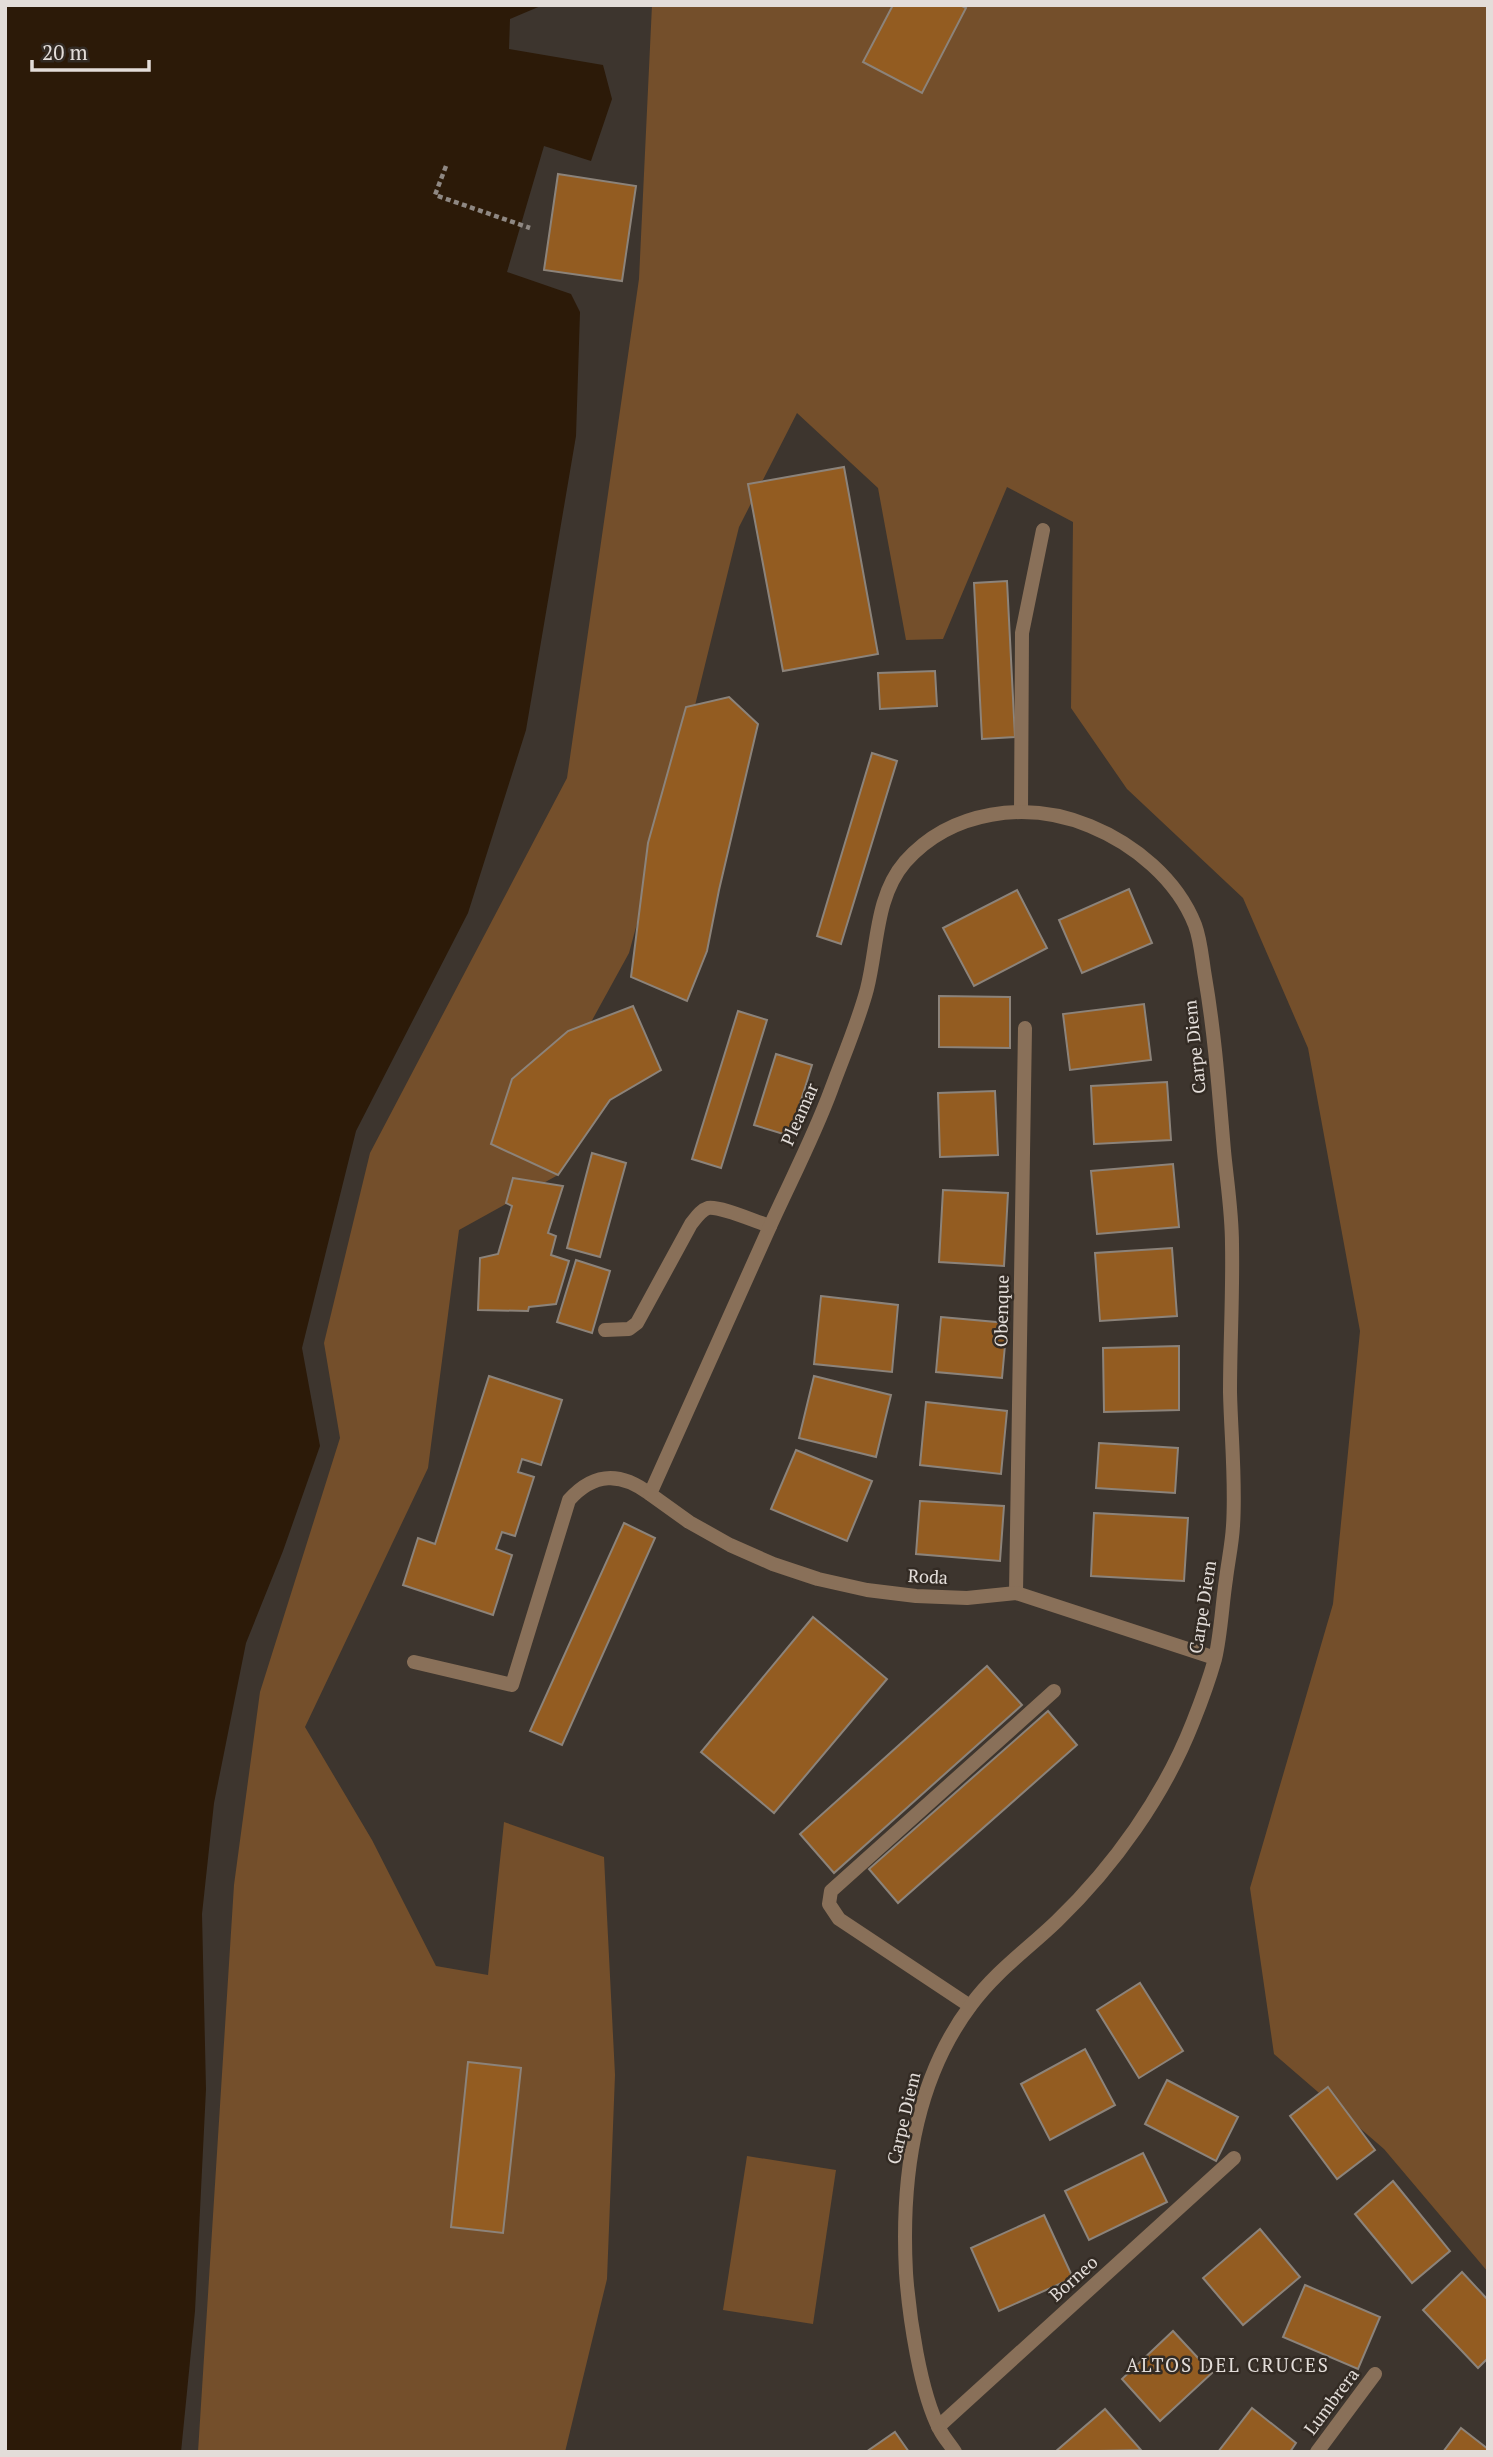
<svg xmlns="http://www.w3.org/2000/svg" width="1493" height="2457" font-family="'PT Serif',serif">
<style>
.green{fill:#744f2b}
.water{fill:#2c1a08}
.building{fill:#935c21;stroke:#8c837a;stroke-width:2}
.lines{fill:none;stroke-linecap:round;stroke-linejoin:round}
.path{stroke:#8f8883;stroke-width:4.5;stroke-dasharray:5 3.5;stroke-linecap:butt}
.lane{stroke:#897059;stroke-width:14}
.street{stroke:#897059;stroke-width:14}
.labels{text-anchor:middle;dominant-baseline:central;stroke-width:5;stroke-linejoin:round;paint-order:stroke}
.street-label{font-size:18px;fill:#e3ddd9;stroke:#332b24}
.neighbourhood-label{font-size:19px;letter-spacing:2px;fill:#e3ddd9;stroke:#332b24}
</style>
<rect width="100%" height="100%" fill="#3d352e"/>
<!-- green -->
<g class="green">
<polygon points="652,5 1488,5 1488,2272 1384,2149 1274,2054 1250,1888 1333,1604 1360,1331 1308,1048 1243,898 1127,789 1071,708 1073,522 1007,487 943,639 906,640 878,488 797,413 739,527 684,750 629,953 590,1024 521,1083 558,1175 459,1230 428,1468 305,1727 372,1840 436,1966 488,1975 504,1822 604,1857 615,2075 607,2279 565,2452 198,2452 234,1885 260,1692 340,1438 324,1343 370,1153 567,778 639,279"/>
<polygon points="747,2156 836,2170 813,2324 723,2310"/>
</g>
<!-- water -->
<polygon class="water" points="5,5 543,5 510,19 509,49 603,65 612,99 591,161 544,146 507,272 571,294 580,312 576,436 526,730 468,913 356,1131 302,1348 320,1446 283,1551 246,1643 214,1803 202,1914 206,2089 195,2311 181,2452 5,2452"/>
<!-- building -->
<g class="building">
<polygon points="893,5 960,5 966,8 922,93 863,62"/>
<polygon points="558,174 636,186 622,281 544,270"/>
<polygon points="844,467 878,654 783,671 748,484"/>
<polygon points="1007,581 1015,737 982,739 974,583"/>
<polygon points="935,671 937,706 880,709 878,673"/>
<polygon points="729,697 758,724 719,890 707,951 687,1001 631,977 648,843 686,707"/>
<polygon points="872,753 897,761 841,944 817,936"/>
<polygon points="1129,889 1152,943 1082,973 1059,920"/>
<polygon points="1017,890 1047,948 974,986 943,928"/>
<polygon points="939,996 1010,997 1010,1048 939,1047"/>
<polygon points="1144,1004 1151,1060 1070,1070 1063,1014"/>
<polygon points="633,1006 661,1070 610,1100 558,1175 491,1144 512,1079 568,1031"/>
<polygon points="738,1011 767,1020 721,1168 692,1159"/>
<polygon points="776,1054 812,1065 790,1136 754,1125"/>
<polygon points="1167,1082 1171,1140 1094,1144 1091,1086"/>
<polygon points="995,1091 998,1155 940,1157 938,1093"/>
<polygon points="592,1153 626,1163 600,1257 567,1248"/>
<polygon points="1173,1164 1179,1227 1097,1234 1091,1171"/>
<polygon points="513,1178 563,1186 548,1233 556,1236 551,1255 569,1261 556,1304 529,1307 528,1311 478,1310 480,1258 498,1254 512,1206 506,1203"/>
<polygon points="943,1190 1008,1193 1004,1266 939,1262"/>
<polygon points="1172,1248 1177,1316 1100,1321 1095,1253"/>
<polygon points="576,1260 610,1271 592,1333 557,1322"/>
<polygon points="821,1296 898,1305 892,1372 814,1364"/>
<polygon points="941,1317 1007,1323 1002,1378 936,1372"/>
<polygon points="1179,1346 1179,1410 1104,1412 1103,1348"/>
<polygon points="489,1376 562,1400 541,1465 522,1459 518,1472 534,1477 515,1536 502,1532 496,1549 512,1555 493,1615 403,1585 418,1538 435,1544"/>
<polygon points="814,1376 891,1395 876,1457 799,1438"/>
<polygon points="926,1402 1007,1411 1001,1474 920,1465"/>
<polygon points="1099,1443 1178,1448 1175,1493 1096,1488"/>
<polygon points="796,1450 872,1481 847,1541 771,1509"/>
<polygon points="920,1501 1004,1506 1000,1561 916,1554"/>
<polygon points="1094,1513 1188,1518 1184,1581 1091,1576"/>
<polygon points="624,1523 655,1538 562,1745 530,1731"/>
<polygon points="813,1617 887,1679 774,1813 701,1752"/>
<polygon points="987,1666 1022,1705 834,1873 800,1834"/>
<polygon points="1048,1711 1077,1745 898,1903 869,1869"/>
<polygon points="1140,1983 1183,2051 1139,2078 1097,2010"/>
<polygon points="1085,2049 1115,2105 1050,2140 1021,2084"/>
<polygon points="468,2062 521,2068 503,2233 451,2227"/>
<polygon points="1167,2080 1238,2117 1216,2161 1145,2124"/>
<polygon points="1328,2087 1375,2150 1337,2179 1290,2116"/>
<polygon points="1143,2153 1167,2202 1089,2240 1065,2191"/>
<polygon points="1393,2181 1450,2251 1412,2283 1355,2214"/>
<polygon points="1044,2215 1073,2278 999,2311 971,2248"/>
<polygon points="1260,2229 1300,2277 1243,2325 1203,2278"/>
<polygon points="1462,2272 1488,2300 1488,2358 1478,2368 1423,2310"/>
<polygon points="1305,2285 1380,2317 1358,2369 1283,2337"/>
<polygon points="1173,2331 1212,2373 1160,2421 1122,2379"/>
<polygon points="1252,2408 1296,2443 1290,2452 1218,2452"/>
<polygon points="1105,2409 1141,2450 1055,2452"/>
<polygon points="1461,2428 1488,2449 1488,2452 1443,2452"/>
<polygon points="895,2432 909,2452 866,2452"/>
</g>
<g class="lines">
<!-- path -->
<polyline class="path" points="446,166 435,195 530,228"/>
<!-- lane -->
<g class="lane">
<polyline points="1021,812 1022,633 1043,530"/>
<path d="M605,1330L629,1329L637,1323L691,1224C696,1218 701,1210 708,1208C721,1206 756,1222 770,1226"/>
<path d="M414,1662L512,1685L569,1500C594,1472 621,1472 650,1494"/>
<polyline points="970,2006 839,1919 829,1904 831,1891 1054,1691"/>
</g>
<!-- street -->
<g class="street">
<polyline points="1016,1593 1025,1028"/>
<polyline points="938,2427 1234,2158"/>
<path d="M955,2452C950,2444 944,2438 940,2430C920,2393 909,2315 906,2273C901,2180 914,2081 971,2005C996,1971 1028,1949 1057,1921C1114,1866 1164,1796 1193,1722C1201,1702 1209,1680 1215,1659C1221,1633 1222,1605 1226,1579C1228,1562 1232,1544 1233,1526C1236,1482 1231,1436 1230,1392C1230,1343 1233,1293 1232,1244C1232,1213 1227,1182 1224,1151C1219,1093 1215,1035 1205,977C1202,960 1201,941 1195,925C1177,879 1134,844 1090,826C1027,800 951,810 905,862C875,897 878,946 867,989C858,1023 843,1057 831,1090C814,1136 791,1180 771,1224C730,1314 690,1404 650,1494L689,1522L730,1545L773,1564L818,1579L867,1590L916,1596L967,1598L1016,1593L1215,1658"/>
<polyline points="1317,2452 1375,2374"/>
</g>
</g>
<g class="labels">
<!-- street labels -->
<g class="street-label">
<text transform="translate(1194 1047) rotate(-96)">Carpe Diem</text>
<text transform="translate(799 1114) rotate(-66)">Pleamar</text>
<text transform="translate(1001 1311) rotate(-89)">Obenque</text>
<text transform="translate(928 1576) rotate(3)">Roda</text>
<text transform="translate(1202 1607) rotate(-81)">Carpe Diem</text>
<text transform="translate(903 2118) rotate(-77)">Carpe Diem</text>
<text transform="translate(1073 2278) rotate(-42)">Borneo</text>
<text transform="translate(1331 2401) rotate(-53)">Lumbrera</text>
</g>
<!-- neighbourhood labels -->
<g class="neighbourhood-label">
<text x="1228" y="2364">ALTOS DEL CRUCES</text>
</g>
</g>
<!-- border -->
<rect width="1493" height="2457" fill="none" stroke="#e3ddd9" stroke-width="14"/>
<!-- scale -->
<path d="M32 60v10h117v-10" fill="none" stroke="#e3ddd9" stroke-width="3.5"/>
<text x="42" y="60" font-size="21" fill="#e3ddd9" stroke="#332b24" stroke-width="5" paint-order="stroke">20 m</text>
</svg>
